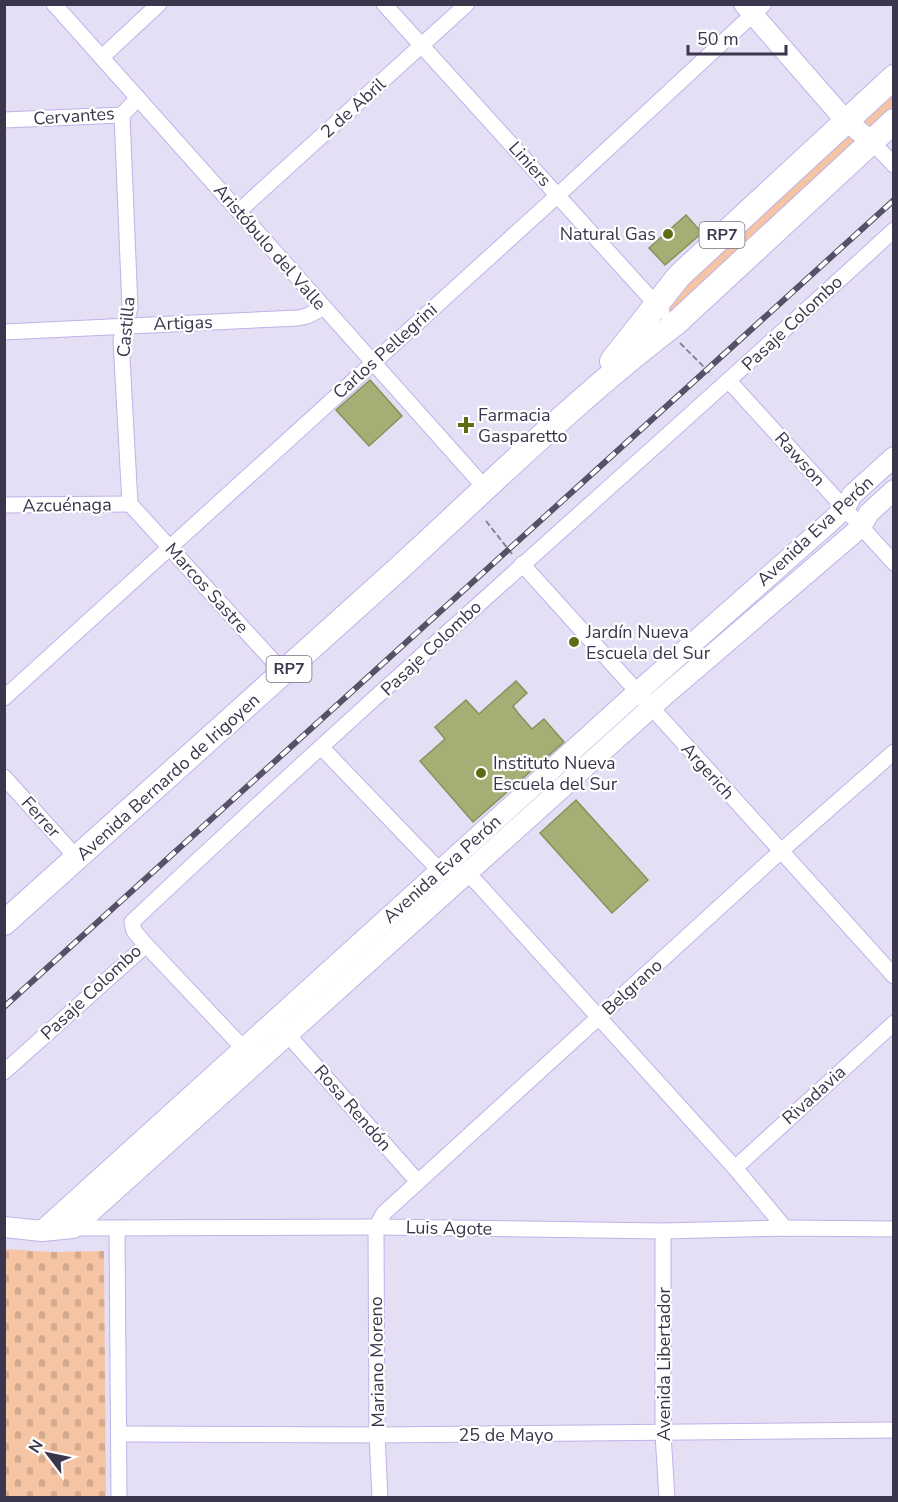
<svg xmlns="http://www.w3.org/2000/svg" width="898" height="1502" font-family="'Nunito Sans',sans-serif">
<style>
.cemetery{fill:url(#cemetery-stones)}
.park{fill:#f5c5a3}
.building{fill:#a4af75;stroke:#87925a;stroke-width:1.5}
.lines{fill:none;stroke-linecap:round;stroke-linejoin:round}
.minor-casing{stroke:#c0b1e8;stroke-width:17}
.tertiary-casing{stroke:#c0b1e8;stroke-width:22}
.primary-casing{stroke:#c0b1e8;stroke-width:26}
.path{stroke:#898399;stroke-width:2;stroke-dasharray:6 3;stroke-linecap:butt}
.minor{stroke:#fff;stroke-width:15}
.tertiary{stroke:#fff;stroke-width:20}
.primary{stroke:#fff;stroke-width:24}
.rail-casing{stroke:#575167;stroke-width:6}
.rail{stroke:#fff;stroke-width:4;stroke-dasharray:11;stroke-linecap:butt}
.poi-dot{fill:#606c15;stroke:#fff;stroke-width:2}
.labels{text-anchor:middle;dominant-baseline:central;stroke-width:4.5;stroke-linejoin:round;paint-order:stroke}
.shield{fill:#fff;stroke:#767282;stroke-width:1.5}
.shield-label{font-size:16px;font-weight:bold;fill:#3c364c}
.street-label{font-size:18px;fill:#3c364c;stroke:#fff}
.poi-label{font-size:18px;fill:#3c364c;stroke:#fff;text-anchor:start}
</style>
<defs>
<pattern id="cemetery-stones" width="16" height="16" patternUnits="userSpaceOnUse" patternTransform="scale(1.5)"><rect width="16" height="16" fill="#f5c5a3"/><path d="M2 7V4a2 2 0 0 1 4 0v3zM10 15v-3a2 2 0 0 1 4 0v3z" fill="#d3aa8e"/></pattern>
</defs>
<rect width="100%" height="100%" fill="#e5dff6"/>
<!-- cemetery -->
<polygon class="cemetery" points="4,1249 51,1252 104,1251 106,1497 5,1497"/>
<!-- park -->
<polygon class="park" points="893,77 893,121 608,366 669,288"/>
<!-- building -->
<g class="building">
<polygon points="686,215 702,233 665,265 649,248"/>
<polygon points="370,380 402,416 369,446 336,410"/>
<polygon points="516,681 527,693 513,706 518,713 532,729 544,719 564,742 473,822 420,761 445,739 435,727 466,700 479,714"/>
<polygon points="576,800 648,880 612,913 540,833"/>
</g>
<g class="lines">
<defs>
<g id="minor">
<polyline points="54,4 486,489"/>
<polyline points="384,4 662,311"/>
<polyline points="102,57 159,4"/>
<polyline points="122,115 130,308 121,340 130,504"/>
<polyline points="4,120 122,115 138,98"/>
<polyline points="871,141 894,165"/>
<polyline points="239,211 467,4"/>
<polyline points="4,332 298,318 307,316 323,308"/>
<polyline points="729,381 894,563"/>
<polyline points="130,504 284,673"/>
<polyline points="4,505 130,504"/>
<polyline points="522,564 894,976"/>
<polyline points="4,698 558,195 764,4"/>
<polyline points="322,748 440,871 468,874 480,886 735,1168 785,1228"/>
<polyline points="4,777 77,858"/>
<polyline points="146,945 244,1049"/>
<polyline points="281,1027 418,1182"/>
<path d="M4,1072L146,945L134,931L132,922C381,687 641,462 894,230"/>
<polyline points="735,1168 894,1023"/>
<polyline points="73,1228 376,1227 663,1231 785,1228 894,1229"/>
<polyline points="117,1229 119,1498"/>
<polyline points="663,1231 663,1434 667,1498"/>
<polyline points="119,1434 377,1435 894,1430"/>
<polyline points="380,1498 377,1435 376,1227 384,1213 781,851 894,752"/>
</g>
<g id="tertiary">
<polyline points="744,4 845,120 871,141"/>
<polyline points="4,1227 42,1231 73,1228 664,696 861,527 869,513 894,490"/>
<polyline points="42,1231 624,704 830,522 845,508 852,495 894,457"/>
</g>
<g id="primary">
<polyline points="612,361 679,276 894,77"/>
<path d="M4,923C134,806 265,690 395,572C487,488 576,399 676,323L894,121"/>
</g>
</defs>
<!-- minor casing -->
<use href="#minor" class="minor-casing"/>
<!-- tertiary casing -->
<use href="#tertiary" class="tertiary-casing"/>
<!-- primary casing -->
<use href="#primary" class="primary-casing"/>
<!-- path -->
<g class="path">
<polyline points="680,343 712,375"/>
<polyline points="486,521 512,554"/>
</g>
<!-- minor -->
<use href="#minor" class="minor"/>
<!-- tertiary -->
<use href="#tertiary" class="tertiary"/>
<!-- primary -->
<use href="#primary" class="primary"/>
<defs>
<polyline id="rail" points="4,1007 894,200"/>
</defs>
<!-- rail casing -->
<use href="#rail" class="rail-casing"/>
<!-- rail -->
<use href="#rail" class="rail"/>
</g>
<!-- markers -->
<g class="poi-dot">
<circle cx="668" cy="234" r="6"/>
<path d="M463 416h6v6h6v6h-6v6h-6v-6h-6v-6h6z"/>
<circle cx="574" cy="642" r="6"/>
<circle cx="481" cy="773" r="6"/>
</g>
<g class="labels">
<!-- shield labels -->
<g class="shield">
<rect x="699.5" y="222" width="45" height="26" rx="4.5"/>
<rect x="266.5" y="656" width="45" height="26" rx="4.5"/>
</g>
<g class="shield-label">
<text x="722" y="235">RP7</text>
<text x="289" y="669">RP7</text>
</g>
<!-- street labels -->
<g class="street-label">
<text transform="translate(353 108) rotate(-42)">2 de Abril</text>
<text transform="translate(74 116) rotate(-4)">Cervantes</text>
<text transform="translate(530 164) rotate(48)">Liniers</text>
<text transform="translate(270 247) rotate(49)">Aristóbulo del Valle</text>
<text transform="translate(183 323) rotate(-2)">Artigas</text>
<text transform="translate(792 323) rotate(-43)">Pasaje Colombo</text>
<text transform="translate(126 327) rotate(-85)">Castilla</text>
<text transform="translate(385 351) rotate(-42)">Carlos Pellegrini</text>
<text transform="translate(800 459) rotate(48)">Rawson</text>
<text transform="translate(67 505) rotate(-1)">Azcuénaga</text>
<text transform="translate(815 531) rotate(-43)">Avenida Eva Perón</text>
<text transform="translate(207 588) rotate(48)">Marcos Sastre</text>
<text transform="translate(431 648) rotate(-43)">Pasaje Colombo</text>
<text transform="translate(708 771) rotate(48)">Argerich</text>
<text transform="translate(168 777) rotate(-42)">Avenida Bernardo de Irigoyen</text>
<text transform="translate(41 817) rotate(48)">Ferrer</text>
<text transform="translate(442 869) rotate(-42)">Avenida Eva Perón</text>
<text transform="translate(632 987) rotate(-42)">Belgrano</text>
<text transform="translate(91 992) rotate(-43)">Pasaje Colombo</text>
<text transform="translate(814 1095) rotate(-42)">Rivadavia</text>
<text transform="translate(353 1108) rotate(49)">Rosa Rendón</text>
<text transform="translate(449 1228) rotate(1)">Luis Agote</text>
<text transform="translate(377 1362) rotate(-91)">Mariano Moreno</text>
<text transform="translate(664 1364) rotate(-90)">Avenida Libertador</text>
<text x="506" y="1435">25 de Mayo</text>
</g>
<!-- poi labels -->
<g class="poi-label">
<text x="656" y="234" text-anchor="end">Natural Gas</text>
<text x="478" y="415">Farmacia<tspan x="478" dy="21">Gasparetto</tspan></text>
<text x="586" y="632">Jardín Nueva<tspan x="586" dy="21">Escuela del Sur</tspan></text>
<text x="493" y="763">Instituto Nueva<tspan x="493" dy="21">Escuela del Sur</tspan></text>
</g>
</g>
<!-- border -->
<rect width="898" height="1502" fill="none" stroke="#3c364c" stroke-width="12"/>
<!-- north arrow -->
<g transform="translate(48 1454) rotate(302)" stroke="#ffffff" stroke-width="4.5" paint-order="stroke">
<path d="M0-4.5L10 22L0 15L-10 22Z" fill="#3c364c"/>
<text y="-9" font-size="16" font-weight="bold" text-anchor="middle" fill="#3c364c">N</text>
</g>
<!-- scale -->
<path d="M688 45v9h98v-9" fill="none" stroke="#3c364c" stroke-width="3"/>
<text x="697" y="45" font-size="18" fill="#3c364c" stroke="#ffffff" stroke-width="4.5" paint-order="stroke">50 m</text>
</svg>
